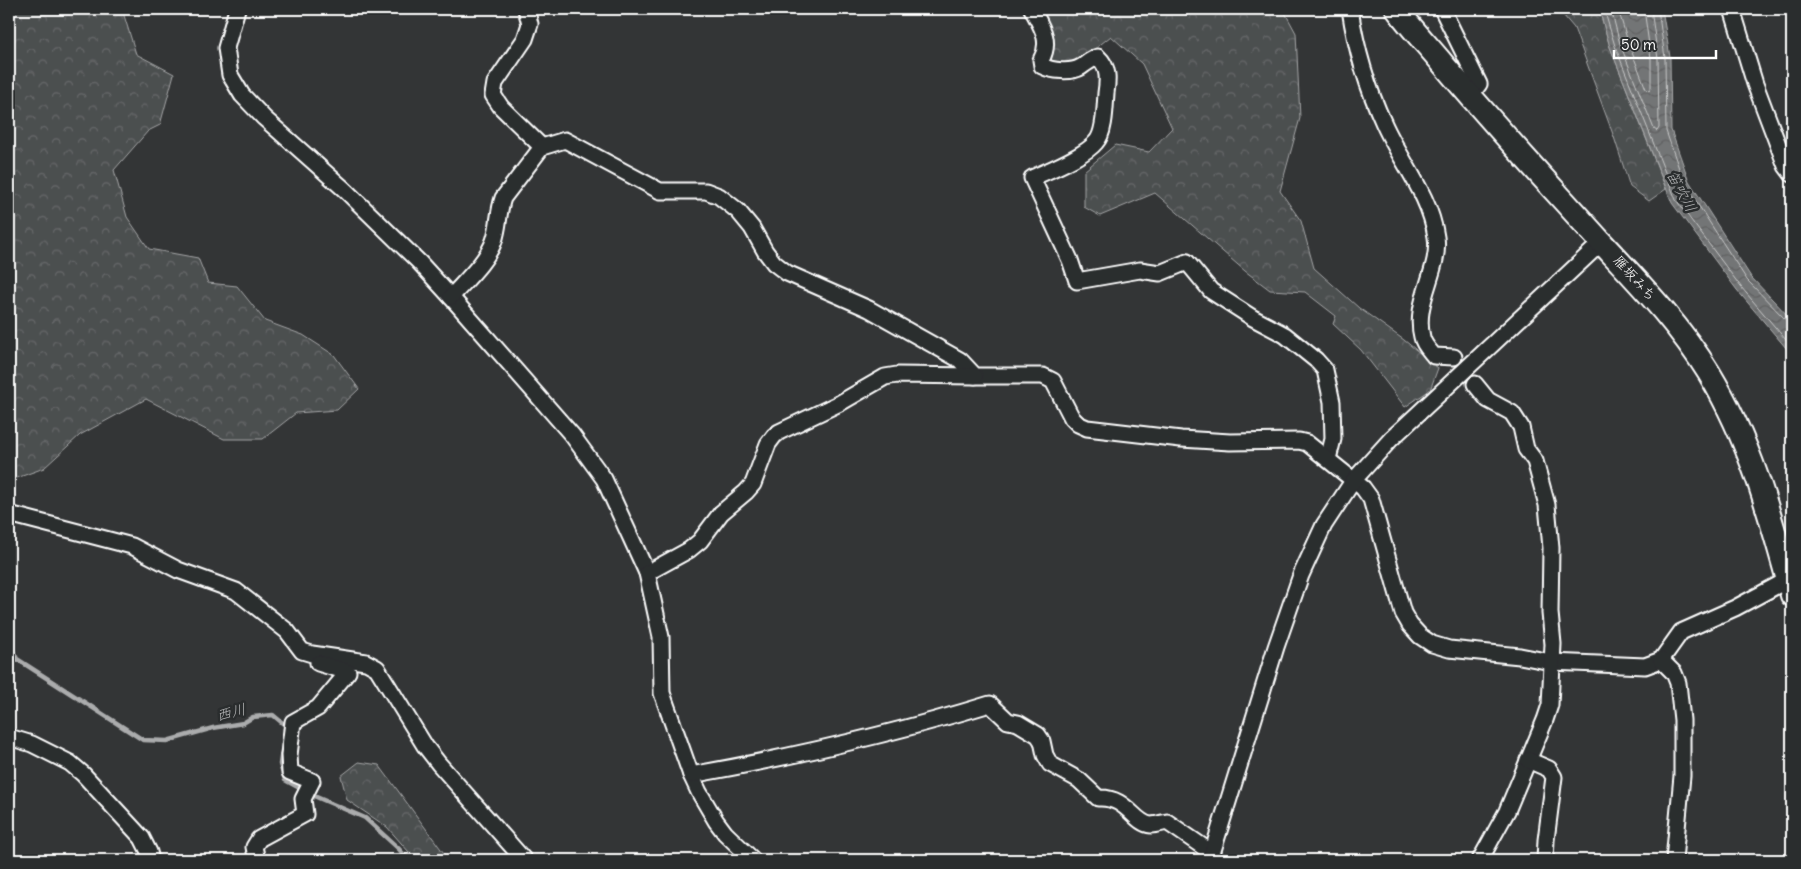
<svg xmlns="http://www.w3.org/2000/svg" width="1801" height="869" font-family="Delius,'Klee One',sans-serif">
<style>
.forest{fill:url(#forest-crowns);stroke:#a6a7a8}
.water{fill:url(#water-waves);stroke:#abacad}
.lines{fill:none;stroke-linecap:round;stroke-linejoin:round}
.shore{stroke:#c7c8c8;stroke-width:1}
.stream{stroke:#abacad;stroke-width:4.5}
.minor-casing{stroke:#fff;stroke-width:19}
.highway-casing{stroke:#fff;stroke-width:26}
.minor{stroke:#2a2d2e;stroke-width:15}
.highway{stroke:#2a2d2e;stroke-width:22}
.labels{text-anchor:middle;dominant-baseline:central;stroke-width:5;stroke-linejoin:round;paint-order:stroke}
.street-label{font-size:14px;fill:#fff;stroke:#2a2d2e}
.water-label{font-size:15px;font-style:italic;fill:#b2b3b4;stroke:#2a2d2e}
</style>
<defs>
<pattern id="forest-crowns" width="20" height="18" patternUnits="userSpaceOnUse" patternTransform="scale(1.25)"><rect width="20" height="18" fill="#4c4f50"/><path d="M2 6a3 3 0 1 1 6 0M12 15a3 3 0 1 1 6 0" fill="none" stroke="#67696a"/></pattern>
<pattern id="water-waves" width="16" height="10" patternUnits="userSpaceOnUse" patternTransform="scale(1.25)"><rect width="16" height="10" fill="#737576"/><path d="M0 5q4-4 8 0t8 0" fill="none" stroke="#606061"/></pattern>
</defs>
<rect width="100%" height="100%" fill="#333536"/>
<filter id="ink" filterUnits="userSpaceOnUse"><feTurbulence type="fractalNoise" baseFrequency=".02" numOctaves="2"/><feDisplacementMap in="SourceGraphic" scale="10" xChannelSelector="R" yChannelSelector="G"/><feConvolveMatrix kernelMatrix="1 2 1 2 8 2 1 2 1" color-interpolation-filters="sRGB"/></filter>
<g filter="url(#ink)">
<!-- forest -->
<g class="forest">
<polygon points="9,9 122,9 136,54 174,74 160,125 148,131 114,170 127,217 149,249 198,258 208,283 237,286 265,321 303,335 334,355 359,389 337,410 296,413 263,439 224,439 146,399 80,435 44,468 14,479 9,473"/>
<polygon points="1032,9 1283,9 1296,33 1300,118 1280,191 1301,221 1314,268 1359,308 1404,340 1438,368 1430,390 1405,407 1361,350 1333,324 1336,316 1305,292 1270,290 1245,271 1155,193 1100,216 1084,207 1084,171 1115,145 1149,152 1172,128 1142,64 1111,36 1071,68 1051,66 1053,41"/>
<polygon points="1558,9 1599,9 1610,47 1666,189 1649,201 1630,187 1614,137 1574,28"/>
<polygon points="359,762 379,765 449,860 416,860 387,827 347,800 341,776"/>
</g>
<!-- water -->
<polygon class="water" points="1599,9 1662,9 1670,57 1671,130 1689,181 1751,277 1792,320 1792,355 1737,290 1672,203 1610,47"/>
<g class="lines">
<!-- shore -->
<g class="shore">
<polyline points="1604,9 1615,46 1676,200 1741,287 1792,347"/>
<polyline points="1611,9 1620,44 1654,129 1657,131 1659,128 1658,59 1651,9"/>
<polyline points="1618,9 1628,42 1646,89 1649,91 1651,88 1651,59 1644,9"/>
<polyline points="1658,9 1665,58 1666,131 1684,183 1747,280 1787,321 1792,323"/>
</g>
<!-- stream -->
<g class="stream">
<polyline points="9,643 17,659 143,740 167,741 213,728 243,723 253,717 273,715 286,726 285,729"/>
<polyline points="283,744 280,764 285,780 314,796 365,818 399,849 408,860"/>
</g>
<defs>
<g id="minor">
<polyline points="237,9 226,48 230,75 242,95 264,118 344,189 419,262 451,297 572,435 604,479 647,573 661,637 662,693 691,775 699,792 716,821 725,833 753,860"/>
<polyline points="526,9 530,24 525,39 495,83 493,95 501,107 542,147"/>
<path d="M1032,9C1041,26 1052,41 1041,60L1042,66C1052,71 1071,73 1081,67C1087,63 1091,59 1098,57C1109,67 1108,80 1106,93C1105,106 1105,133 1096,142C1085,156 1049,170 1032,178L1070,260L1077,281L1140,270L1160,273L1187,262L1211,291L1253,318L1285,335L1316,360L1325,370L1332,402L1333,439L1328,459"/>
<path d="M1350,9C1356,49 1367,87 1384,124C1401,162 1430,195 1436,237C1441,269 1413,302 1422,337C1423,344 1430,351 1434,356L1454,357"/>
<polyline points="1442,9 1479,84 1470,96"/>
<polyline points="1732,9 1755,84 1786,166 1792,174"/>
<path d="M451,297C465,281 487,261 494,241C499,227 498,212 503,198L542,147L565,140L660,191H706L719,196L738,211L752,228L765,251L774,263L787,273L869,309L960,360L975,376H1043L1053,381L1072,418L1078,424L1087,428L1181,439L1230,442L1299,441L1307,443L1363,488L1371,499L1403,613L1410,625L1420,636L1432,644L1449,649L1520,656L1551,662L1645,666L1661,660L1681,632L1735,608L1778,585L1788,582"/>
<polyline points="1475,384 1488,400 1512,413 1521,427 1526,449 1535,461 1547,505 1551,548 1550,613 1553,644 1550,705 1545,720 1507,811 1480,860"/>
<polyline points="9,514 132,546 178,570 236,591 287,631 302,651 312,654 366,662 377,668 425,746 439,764 524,860"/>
<polyline points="647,573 689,550 700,541 721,513 746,492 753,484 768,444 774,436 779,432 840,403 885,377 897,375 975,376"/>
<polyline points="1661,660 1674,673 1678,683 1682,720 1682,776 1674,860"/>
<polyline points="9,737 32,744 70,763 83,774 142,838 149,852 151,860"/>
<polyline points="1528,760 1549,769 1554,777 1546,840 1545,860"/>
<path d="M691,775C792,757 892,734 990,704L1008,721L1018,723L1038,735L1042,741L1045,755L1050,764L1079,780L1098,798C1127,796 1134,824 1151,825C1156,825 1162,823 1167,822L1212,853"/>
<polyline points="257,860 254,847 259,839 305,814 303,799 312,781 290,772 289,755 293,722 318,708 348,672 318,663"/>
<polyline points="1210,860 1276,647 1301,575 1324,525 1353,481 1391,439 1602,242"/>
</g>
<path id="highway" d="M1397,9C1411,28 1428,46 1443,64C1494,125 1548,183 1601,242C1640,284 1679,324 1709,373C1751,442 1771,518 1792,595"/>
</defs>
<!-- minor casing -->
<use href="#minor" class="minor-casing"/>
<!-- highway casing -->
<use href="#highway" class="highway-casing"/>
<!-- minor -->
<use href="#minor" class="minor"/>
<!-- highway -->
<use href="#highway" class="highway"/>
</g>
</g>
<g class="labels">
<!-- street labels -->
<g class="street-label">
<text transform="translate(1635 278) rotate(48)">雁坂みち</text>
</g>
<!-- water labels -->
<g class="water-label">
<text transform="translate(1682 191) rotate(62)">笛吹川</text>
<text transform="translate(231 712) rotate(-14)">西川</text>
</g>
</g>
<!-- margin -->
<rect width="1801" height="869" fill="none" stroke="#2a2d2e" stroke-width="30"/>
<rect x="15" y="15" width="1771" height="839" fill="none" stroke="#fff" stroke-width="2" filter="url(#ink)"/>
<!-- scale -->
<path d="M1614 50v8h102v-8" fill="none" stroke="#ffffff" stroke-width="2.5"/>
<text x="1621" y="50" font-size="15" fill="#ffffff" stroke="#2a2d2e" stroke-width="4" paint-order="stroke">50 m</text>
</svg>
